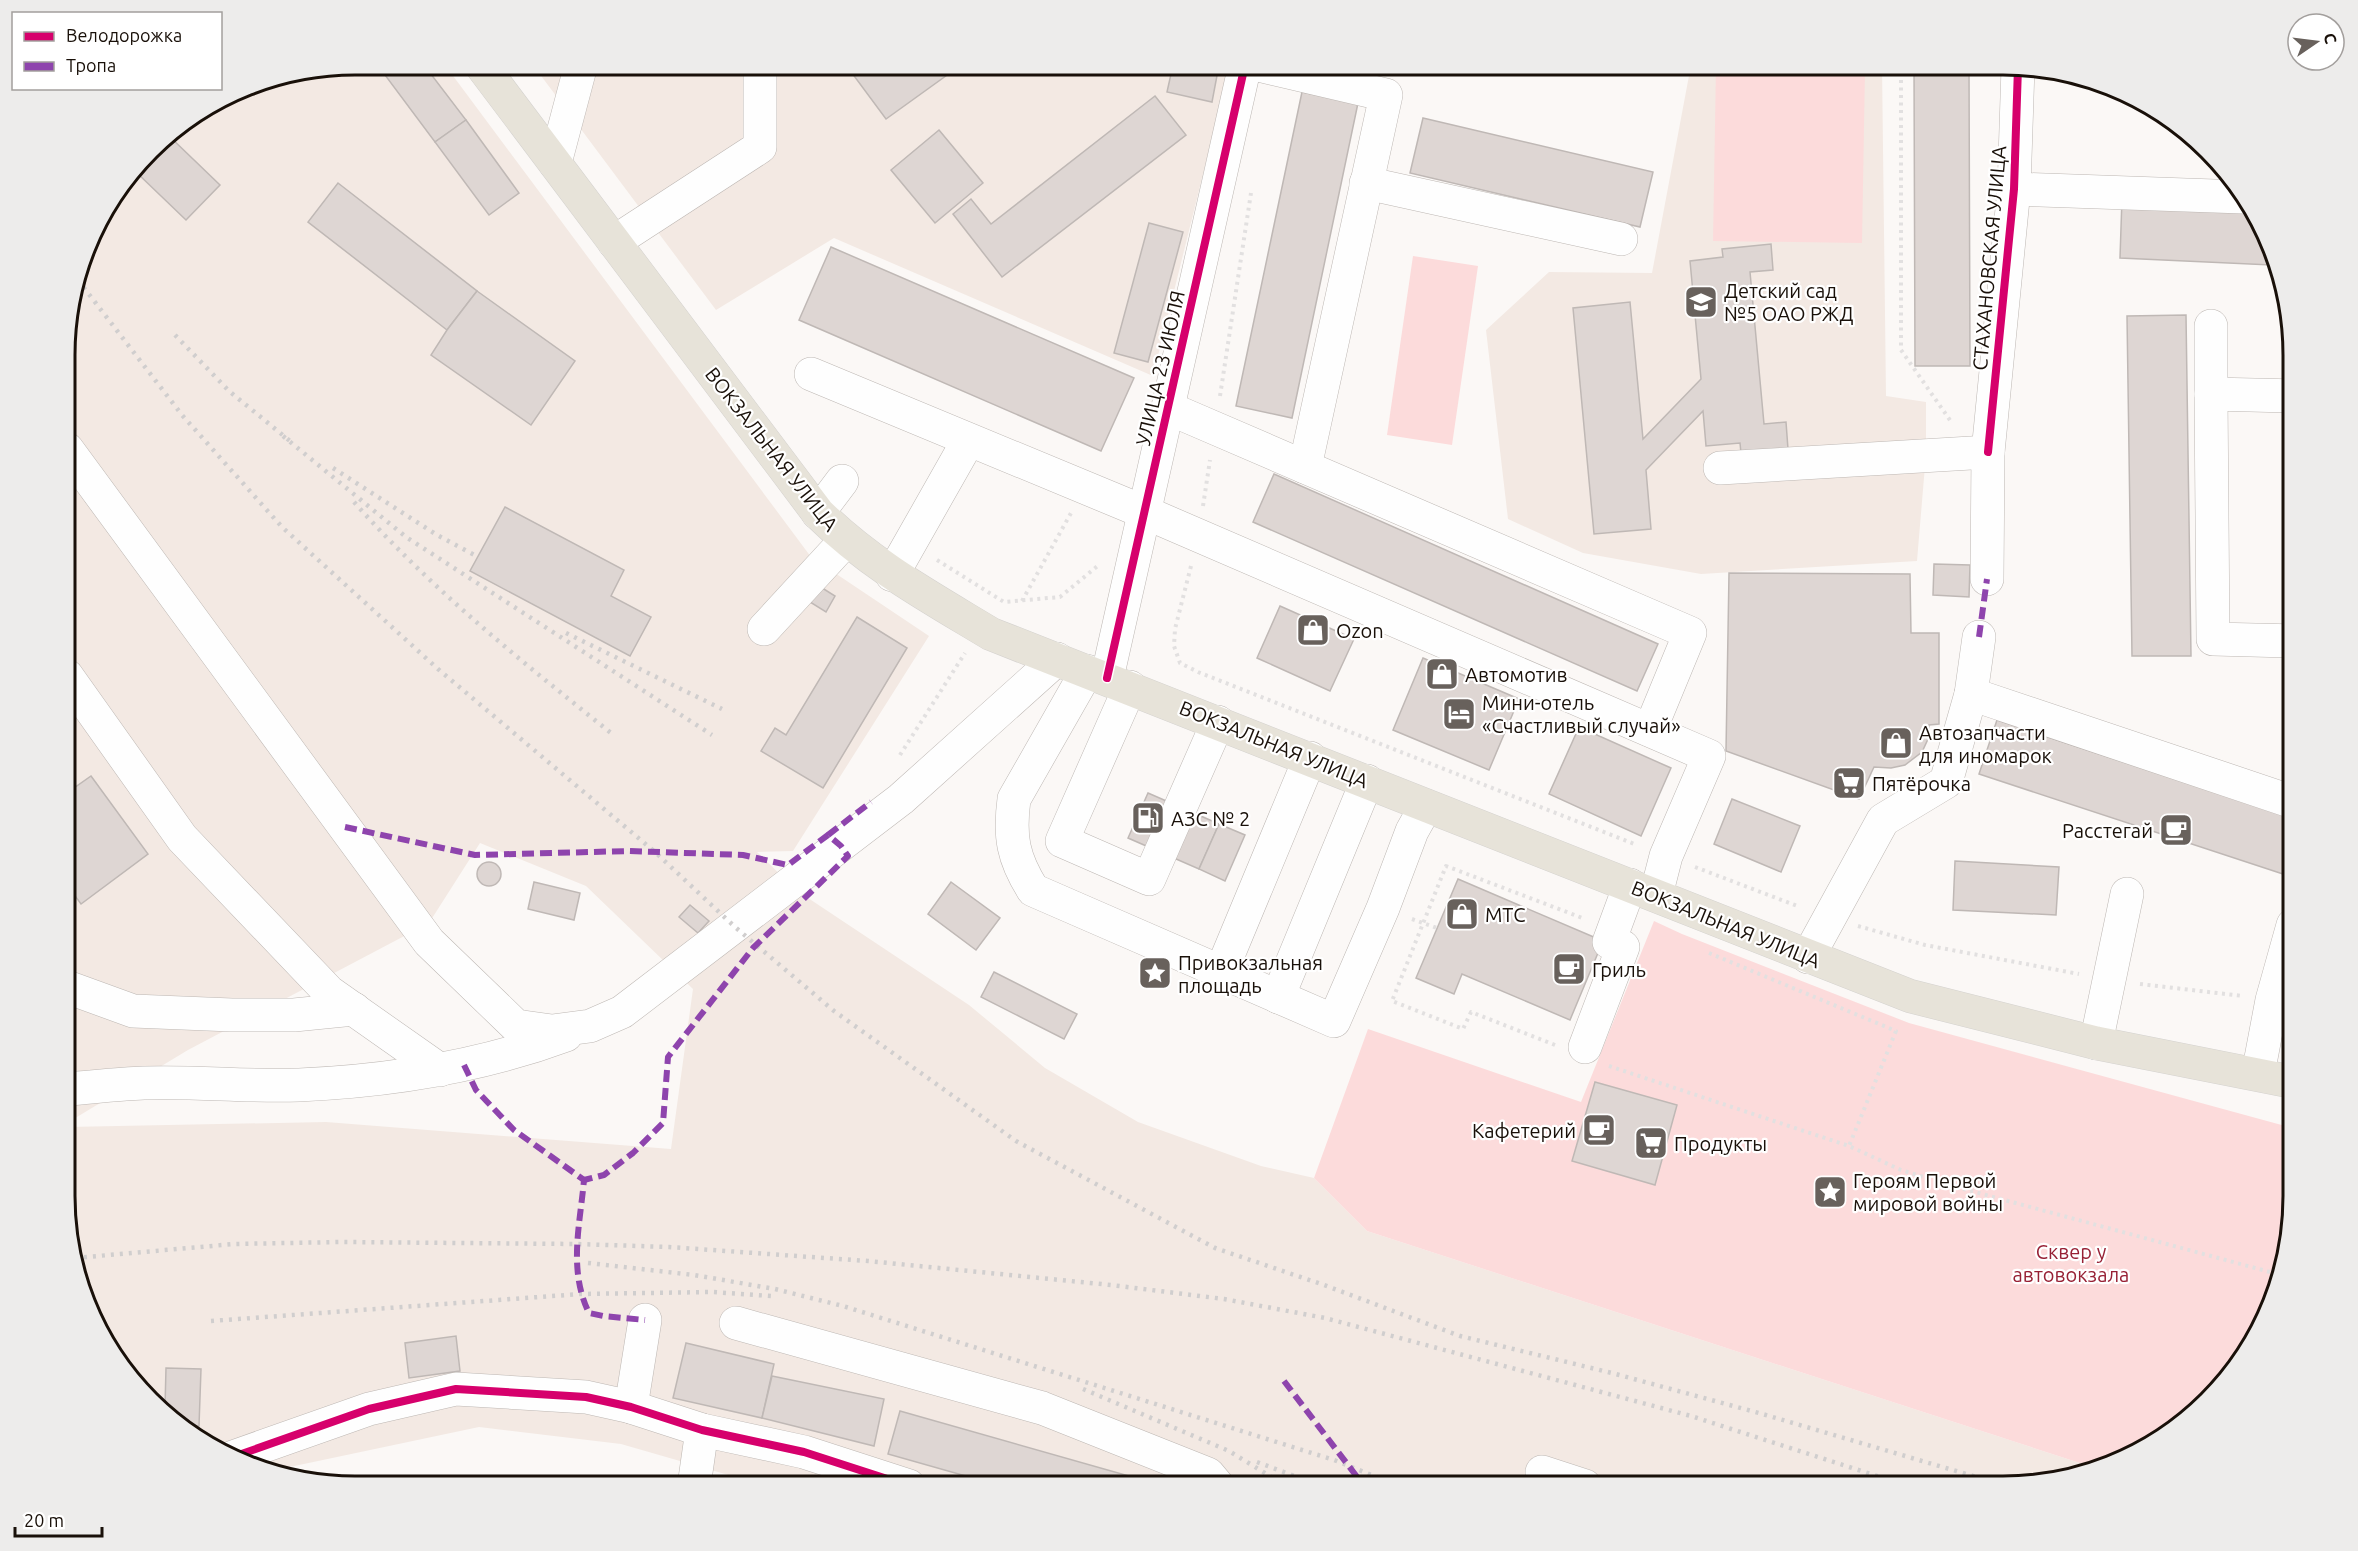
<svg xmlns="http://www.w3.org/2000/svg" width="2358" height="1551" font-family="Ubuntu,sans-serif">
<style>
.built{fill:#f3e9e3}
.green{fill:#fcdbdb}
.building{fill:#ded6d3;stroke:#bfb8b5;stroke-width:1.5}
.lines{fill:none;stroke-linecap:round;stroke-linejoin:round}
.minor-casing{stroke:#bdb7b3;stroke-width:34}
.major-casing{stroke:#d4d2cf;stroke-width:34}
.path{stroke:#e2e0e0;stroke-width:4;stroke-dasharray:3 4.5;stroke-linecap:butt}
.minor{stroke:#fefefe;stroke-width:33}
.major{stroke:#e7e3d9;stroke-width:33}
.rail{stroke:#d0cece;stroke-width:4.5;stroke-dasharray:3 6;stroke-linecap:butt}
.quiet{stroke:#8e44ad;stroke-width:6;stroke-dasharray:12 6;stroke-linecap:butt}
.cycleway-casing{stroke:#fff;stroke-width:11}
.cycleway{stroke:#d6006c;stroke-width:8}
.labels{text-anchor:middle;dominant-baseline:central;stroke-width:4.5;stroke-linejoin:round;paint-order:stroke}
.street-label{font-size:20px;fill:#191009;stroke:#fff}
.poi-label{font-size:20px;fill:#191009;stroke:#fff;text-anchor:start}
.park-label{font-size:20px;fill:#972135;stroke:#fff}
.rim{fill:none;stroke:#191009;stroke-width:3}
</style>
<rect width="100%" height="100%" fill="#fbf8f6"/>
<!-- built -->
<g class="built">
<polygon points="355,65 445,65 811,557 929,636 793,851 757,852 796,890 969,1005 1045,1068 1138,1122 1261,1166 1314,1178 1367,1231 2089,1466 2021,1486 767,1486 621,1444 479,1427 266,1472 193,1437 104,1341 67,1233 67,1127 326,1122 671,1149 693,989 586,886 480,843 429,923 188,1050 67,1123 67,318 95,226 163,137 244,87"/>
<polygon points="533,65 1230,65 1153,376 834,238 716,310"/>
<polygon points="1424,65 1476,65 1474,75"/>
<polygon points="1691,65 1882,65 1886,396 1926,402 1926,454 1917,561 1701,574 1583,553 1508,519 1486,330 1549,272 1652,273"/>
</g>
<!-- green -->
<g class="green">
<polygon points="1716,67 1865,69 1862,243 1713,241"/>
<polygon points="1413,256 1478,266 1452,445 1387,435"/>
<polygon points="1654,921 1682,934 1909,1023 2293,1128 2293,1214 2278,1289 2244,1358 2148,1448 2089,1466 1367,1231 1314,1178 1368,1029 1581,1102"/>
</g>
<!-- building -->
<g class="building">
<polygon points="391,65 424,65 466,120 435,142 382,71"/>
<polygon points="846,65 961,65 886,119"/>
<polygon points="1173,65 1219,65 1212,102 1167,92"/>
<polygon points="1914,65 1969,65 1970,366 1915,366"/>
<polygon points="1302,92 1358,103 1292,418 1236,406"/>
<polygon points="1155,96 1186,135 1002,277 953,214 971,199 991,224"/>
<polygon points="1423,118 1653,172 1640,227 1410,173"/>
<polygon points="466,120 519,193 489,215 435,142"/>
<polygon points="939,130 983,183 935,223 891,170"/>
<polygon points="167,134 220,185 186,220 136,172"/>
<polygon points="338,183 477,291 447,330 308,222"/>
<polygon points="2122,198 2248,203 2255,210 2271,265 2120,258"/>
<polygon points="1149,223 1183,232 1148,362 1114,353"/>
<polygon points="1771,244 1773,270 1750,272 1764,424 1786,422 1788,449 1741,453 1740,443 1706,446 1703,411 1646,470 1651,529 1594,534 1573,308 1630,302 1643,439 1701,379 1690,261 1723,257 1722,249"/>
<polygon points="831,247 1134,378 1101,451 799,320"/>
<polygon points="477,291 575,361 531,425 431,355 447,330"/>
<polygon points="2186,315 2191,656 2132,656 2127,316"/>
<polygon points="1274,474 1658,644 1637,691 1253,522"/>
<polygon points="505,507 624,570 611,596 651,617 630,656 470,571"/>
<polygon points="1934,564 1970,565 1969,597 1933,595"/>
<polygon points="1729,573 1910,574 1911,633 1939,633 1939,724 1929,725 1928,739 1922,752 1905,765 1891,768 1874,767 1859,799 1726,751"/>
<polygon points="819,586 835,596 826,612 810,602"/>
<polygon points="1280,606 1354,639 1330,691 1257,658"/>
<polygon points="857,617 907,648 823,788 761,751 775,728 786,735"/>
<polygon points="1423,658 1519,699 1489,770 1393,730"/>
<polygon points="1997,720 2293,818 2293,843 2283,874 1979,774"/>
<polygon points="1579,727 1671,768 1641,836 1549,794"/>
<polygon points="91,776 148,854 81,904 67,885 67,793"/>
<polygon points="1148,793 1219,824 1199,869 1128,838"/>
<polygon points="1732,799 1800,826 1781,872 1714,844"/>
<polygon points="1219,824 1245,835 1225,881 1199,869"/>
<polygon points="1955,861 2059,867 2056,915 1953,910"/>
<circle cx="489" cy="874" r="12"/>
<polygon points="1458,879 1603,941 1570,1020 1462,974 1454,994 1416,978"/>
<polygon points="534,882 580,893 574,920 528,909"/>
<polygon points="951,882 1000,918 976,950 928,914"/>
<polygon points="690,905 709,921 698,933 679,917"/>
<polygon points="994,972 1077,1014 1064,1039 981,997"/>
<polygon points="1595,1082 1677,1105 1655,1185 1572,1161"/>
<polygon points="456,1336 460,1371 409,1378 405,1343"/>
<polygon points="686,1343 774,1364 762,1418 673,1398"/>
<polygon points="166,1368 201,1369 199,1426 183,1426 165,1407"/>
<polygon points="772,1376 884,1399 874,1446 762,1418"/>
<polygon points="900,1411 1164,1486 1001,1486 888,1454"/>
</g>
<g class="lines">
<defs>
<g id="minor">
<polyline points="1258,65 1386,95 1305,467"/>
<polyline points="555,163 581,65"/>
<polyline points="1366,183 1621,239"/>
<polyline points="2014,189 2243,197"/>
<polyline points="614,242 760,147 760,65"/>
<polyline points="2211,326 2211,394"/>
<polyline points="811,374 1144,512 1709,756 1666,856 1656,895"/>
<polyline points="2293,396 2211,394 2213,639 2293,641"/>
<polyline points="1168,408 1690,633 1650,730"/>
<polyline points="67,449 429,942 516,1026 552,1031 590,1026 622,1012 901,799 1057,659"/>
<polyline points="1720,468 1988,452"/>
<polyline points="818,513 842,481"/>
<polyline points="892,575 968,441"/>
<polyline points="1987,579 1988,452 2014,189 2018,67"/>
<polyline points="764,629 846,540"/>
<path d="M1087,671L1014,799C1009,837 1013,858 1033,890L1334,1021L1383,908L1412,831L1426,806"/>
<polyline points="67,676 182,838 329,992 440,1070"/>
<polyline points="1107,678 1245,65"/>
<polyline points="1130,687 1062,841 1149,879 1218,722"/>
<polyline points="1971,694 2293,802"/>
<polyline points="1808,957 1883,820 1946,782 1971,694 1979,637"/>
<polyline points="1221,972 1310,758"/>
<polyline points="67,987 133,1011 232,1015 294,1015 354,1009"/>
<polyline points="1278,997 1367,781"/>
<polyline points="2096,1043 2127,894"/>
<polyline points="1585,1047 1623,947 1609,942 1630,885"/>
<polyline points="2258,1074 2272,1000 2293,925"/>
<path d="M67,1089C93,1087 118,1084 144,1083C195,1081 247,1087 299,1085C390,1081 480,1067 566,1035"/>
<polyline points="736,1323 1042,1408 1208,1474 1218,1486"/>
<polyline points="631,1407 645,1320"/>
<polyline points="233,1457 369,1409 456,1389 586,1397 631,1407 702,1430 804,1452 909,1486"/>
<polyline points="1542,1472 1585,1486"/>
<polyline points="694,1486 702,1430"/>
</g>
<path id="major" d="M481,65L818,513C871,565 928,596 991,634L1910,996L2096,1043L2293,1082"/>
</defs>
<!-- minor casing -->
<use href="#minor" class="minor-casing"/>
<!-- major casing -->
<use href="#major" class="major-casing"/>
<!-- path -->
<g class="path">
<polyline points="1901,65 1901,350 1952,423"/>
<polyline points="1220,396 1251,193"/>
<polyline points="1203,506 1210,460"/>
<polyline points="937,560 1004,602 1060,597 1100,564"/>
<polyline points="1191,566 1175,629 1174,646 1180,663 1198,672 1637,845"/>
<polyline points="1022,601 1071,513"/>
<polyline points="900,755 965,653"/>
<polyline points="1695,867 1800,907"/>
<polyline points="1412,919 1437,928"/>
<polyline points="1858,926 1925,945 2079,974"/>
<polyline points="1709,953 1896,1031 1849,1146"/>
<polyline points="2140,984 2243,996"/>
<polyline points="1555,1045 1471,1012 1463,1029 1392,1001 1446,866 1585,919"/>
<polyline points="1609,1066 1849,1146 1901,1170 1953,1186 2281,1275"/>
</g>
<!-- minor -->
<use href="#minor" class="minor"/>
<!-- major -->
<use href="#major" class="major"/>
<!-- rail -->
<g class="rail">
<polyline points="78,280 182,415 282,527 438,669 655,852 735,927 834,1011 1016,1141 1215,1248 1324,1285 1460,1336 1612,1373 1759,1413 2007,1486"/>
<polyline points="175,335 229,391 290,441"/>
<polyline points="283,436 406,537 712,735"/>
<polyline points="333,468 437,535 478,557"/>
<path d="M354,502C431,589 521,661 611,733"/>
<polyline points="566,633 722,709"/>
<polyline points="75,1258 234,1244 342,1242 577,1244 669,1247 868,1261 1111,1285 1224,1299 1325,1318 1691,1416 1908,1486"/>
<polyline points="588,1263 694,1275 775,1289 843,1306 1334,1460 1399,1486"/>
<polyline points="211,1321 580,1294 713,1292 771,1296"/>
<polyline points="1083,1389 1229,1451 1286,1486"/>
<polyline points="1257,1462 1321,1486"/>
</g>
<!-- quiet -->
<g class="quiet">
<polyline points="1979,637 1987,579"/>
<polyline points="345,827 475,855 629,851 743,855 788,865 828,835 841,846 848,856 753,948 668,1057 663,1123 633,1153 604,1175 584,1180"/>
<polyline points="828,835 871,802"/>
<path d="M464,1065L476,1090L514,1130L584,1180C580,1225 568,1270 589,1313L603,1316L645,1320"/>
<polyline points="1284,1381 1364,1486"/>
</g>
<defs>
<g id="cycleway">
<polyline points="1988,452 2014,189 2018,67"/>
<polyline points="1107,678 1245,65"/>
<polyline points="233,1457 369,1409 456,1389 586,1397 631,1407 702,1430 804,1452 909,1486"/>
</g>
</defs>
<!-- cycleway casing -->
<use href="#cycleway" class="cycleway-casing"/>
<!-- cycleway -->
<use href="#cycleway" class="cycleway"/>
</g>
<!-- icons -->
<defs>
<symbol id="school-square" viewBox="-11 -11 22 22"><rect x="-9" y="-9" width="18" height="18" rx="4" fill="#68615c" stroke="#fff"/><path d="M0-5L7-2L0 1L-7-2ZM-4 1L0 2.5L4 1V4Q0 6-4 4Z" fill="#fff"/></symbol>
<symbol id="shop-square" viewBox="-11 -11 22 22"><rect x="-9" y="-9" width="18" height="18" rx="4" fill="#68615c" stroke="#fff"/><path d="M-5-2.5h2.3a2.7 3.5 0 0 1 5.4 0H5L5.5 6h-11ZM-1.5-2.5h3a1.5 2.3 0 0 0-3 0Z" fill="#fff"/></symbol>
<symbol id="hotel-square" viewBox="-11 -11 22 22"><rect x="-9" y="-9" width="18" height="18" rx="4" fill="#68615c" stroke="#fff"/><path d="M-6-4.5h1.5V1H6V5H4.5V3h-9V5H-6ZM-4 0a1.8 1.8 0 1 1 3.6 0ZM.5 0V-2.5h3Q6-2.5 6 0Z" fill="#fff"/></symbol>
<symbol id="supermarket-square" viewBox="-11 -11 22 22"><rect x="-9" y="-9" width="18" height="18" rx="4" fill="#68615c" stroke="#fff"/><path d="M-6-5.5h2.5l.6 2H6L4.5 2H-2.5L-4.4-4H-6ZM-1.5 3.2a1.3 1.3 0 1 0 .1 0ZM3 3.2a1.3 1.3 0 1 0 .1 0Z" fill="#fff"/></symbol>
<symbol id="fuel-square" viewBox="-11 -11 22 22"><rect x="-9" y="-9" width="18" height="18" rx="4" fill="#68615c" stroke="#fff"/><path d="M-5.5-6h7V0h2V4h1.3V-2.5L3-4.5l.8-.8L6-3V5H2.5V1h-1V6h-7ZM-4.2-4.7v3.2H.2V-4.7Z" fill="#fff"/></symbol>
<symbol id="cafe-square" viewBox="-11 -11 22 22"><rect x="-9" y="-9" width="18" height="18" rx="4" fill="#68615c" stroke="#fff"/><path d="M-5.5-4.5H6V0H3Q3 3.5 0 3.5H-2.5Q-5.5 3.5-5.5 0ZM3-3.2v2h1.7v-2ZM-6 4.5H4V6H-6Z" fill="#fff"/></symbol>
<symbol id="sight-square" viewBox="-11 -11 22 22"><rect x="-9" y="-9" width="18" height="18" rx="4" fill="#68615c" stroke="#fff"/><path d="M0-6L1.8-2.2L6-1.7L2.9 1.2L3.7 5.4L0 3.3L-3.7 5.4L-2.9 1.2L-6-1.7L-1.8-2.2Z" fill="#fff"/></symbol>
</defs>
<g fill-rule="evenodd">
<use href="#school-square" x="1682" y="283" width="38" height="38"/>
<use href="#shop-square" x="1294" y="611" width="38" height="38"/>
<use href="#shop-square" x="1423" y="655" width="38" height="38"/>
<use href="#hotel-square" x="1440" y="695" width="38" height="38"/>
<use href="#shop-square" x="1877" y="724" width="38" height="38"/>
<use href="#supermarket-square" x="1830" y="764" width="38" height="38"/>
<use href="#fuel-square" x="1129" y="799" width="38" height="38"/>
<use href="#cafe-square" x="2157" y="811" width="38" height="38"/>
<use href="#shop-square" x="1443" y="895" width="38" height="38"/>
<use href="#cafe-square" x="1550" y="950" width="38" height="38"/>
<use href="#sight-square" x="1136" y="954" width="38" height="38"/>
<use href="#cafe-square" x="1580" y="1111" width="38" height="38"/>
<use href="#supermarket-square" x="1632" y="1124" width="38" height="38"/>
<use href="#sight-square" x="1811" y="1173" width="38" height="38"/>
</g>
<g class="labels">
<!-- street labels -->
<g class="street-label">
<text transform="translate(1989 258) rotate(-85)">СТАХАНОВСКАЯ УЛИЦА</text>
<text transform="translate(1160 368) rotate(-77)">УЛИЦА 23 ИЮЛЯ</text>
<text transform="translate(772 449) rotate(52)">ВОКЗАЛЬНАЯ УЛИЦА</text>
<text transform="translate(1274 744) rotate(22)">ВОКЗАЛЬНАЯ УЛИЦА</text>
<text transform="translate(1726 924) rotate(22)">ВОКЗАЛЬНАЯ УЛИЦА</text>
</g>
<!-- poi labels -->
<g class="poi-label">
<text x="1724" y="290">Детский сад<tspan x="1724" dy="23">№5 ОАО РЖД</tspan></text>
<text x="1336" y="630">Ozon</text>
<text x="1465" y="674">Автомотив</text>
<text x="1482" y="702">Мини-отель<tspan x="1482" dy="23">«Счастливый случай»</tspan></text>
<text x="1919" y="732">Автозапчасти<tspan x="1919" dy="23">для иномарок</tspan></text>
<text x="1872" y="783">Пятёрочка</text>
<text x="1171" y="818">АЗС № 2</text>
<text x="2153" y="830" text-anchor="end">Расстегай</text>
<text x="1485" y="914">МТС</text>
<text x="1178" y="962">Привокзальная<tspan x="1178" dy="23">площадь</tspan></text>
<text x="1592" y="969">Гриль</text>
<text x="1576" y="1130" text-anchor="end">Кафетерий</text>
<text x="1674" y="1143">Продукты</text>
<text x="1853" y="1180">Героям Первой<tspan x="1853" dy="23">мировой войны</tspan></text>
</g>
<!-- park labels -->
<g class="park-label">
<text x="2071" y="1251">Сквер у<tspan x="2071" dy="23">автовокзала</tspan></text>
</g>
</g>
<!-- crop -->
<path d="M0 0H2358V1551H0ZM355 75H2003A280 280 0 0 1 2283 355V1196A280 280 0 0 1 2003 1476H355A280 280 0 0 1 75 1196V355A280 280 0 0 1 355 75Z" fill="#edeceb" fill-rule="evenodd"/>
<path class="rim" d="M355 75H2003A280 280 0 0 1 2283 355V1196A280 280 0 0 1 2003 1476H355A280 280 0 0 1 75 1196V355A280 280 0 0 1 355 75Z"/>
<!-- legend -->
<rect x="12" y="12" width="210" height="78" fill="#ffffff" stroke="#a39f9d" stroke-width="1.5"/>
<rect x="24" y="32" width="30" height="9" fill="#d6006c" stroke="#a39f9d" stroke-width="1.5"/>
<text x="66" y="42" font-size="18" fill="#191009">Велодорожка</text>
<rect x="24" y="62" width="30" height="9" fill="#8e44ad" stroke="#a39f9d" stroke-width="1.5"/>
<text x="66" y="72" font-size="18" fill="#191009">Тропа</text>
<!-- north arrow -->
<g transform="translate(2316 42) rotate(76)"><circle r="28" fill="#ffffff" stroke="#a39f9d" stroke-width="1.5"/>
<path d="M0-4.5L10 22L0 15L-10 22Z" fill="#68615c"/>
<text y="-9" font-size="16" font-weight="bold" text-anchor="middle" fill="#191009">С</text>
</g>
<!-- scale -->
<path d="M15 1527v9h87v-9" fill="none" stroke="#191009" stroke-width="3"/>
<text x="24" y="1527" font-size="18" fill="#191009" stroke="#ffffff" stroke-width="4.5" paint-order="stroke">20 m</text>
</svg>
